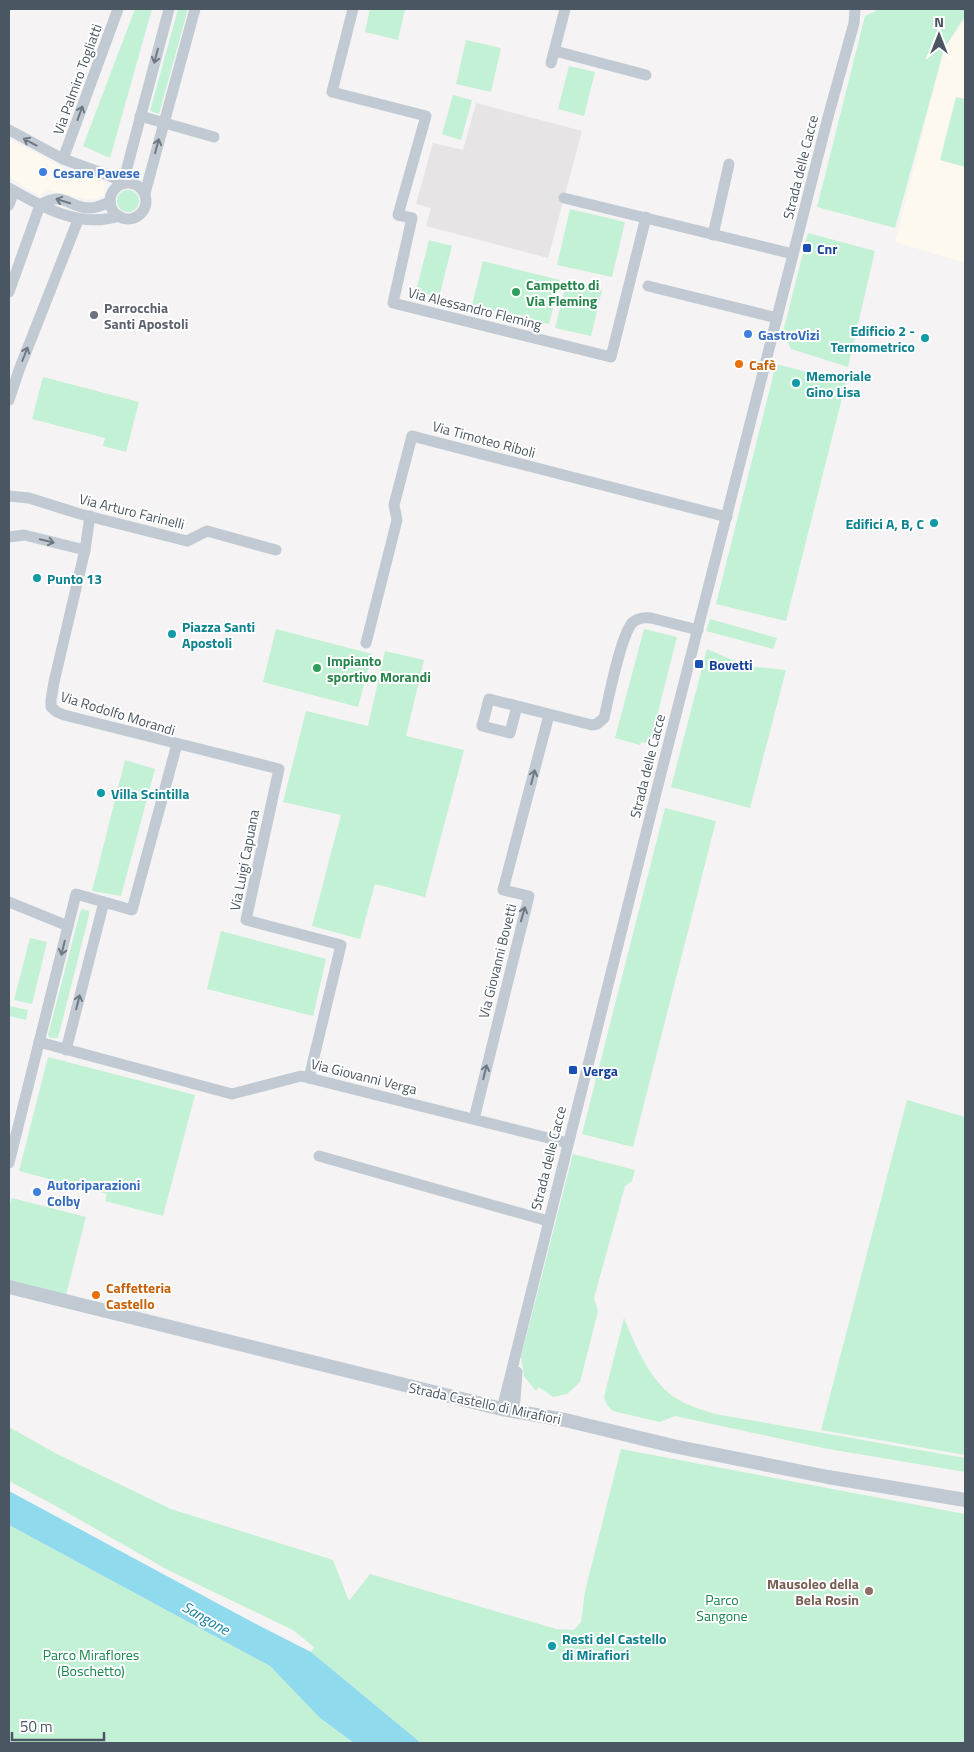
<svg xmlns="http://www.w3.org/2000/svg" width="974" height="1752" font-family="'Titillium Web',sans-serif">
<style>
.commercial{fill:#fdf9ef}
.education{fill:#e6e4e5}
.green{fill:#c3f1d5}
.water{fill:#90daee}
.lines{fill:none;stroke-linecap:round;stroke-linejoin:round}
.minor{stroke:#c1cad2;stroke-width:11}
.tertiary{stroke:#c1cad2;stroke-width:14}
.oneway{stroke:#6e7983}
.shop-dot{fill:#3f7fe0;stroke:#fff;stroke-width:2}
.transit-dot{fill:#1a4fb4;stroke:#fff;stroke-width:2}
.leisure-dot{fill:#2e9e5b;stroke:#fff;stroke-width:2}
.worship-dot{fill:#6b7280;stroke:#fff;stroke-width:2}
.culture-dot{fill:#0f9aa8;stroke:#fff;stroke-width:2}
.food-dot{fill:#e8710a;stroke:#fff;stroke-width:2}
.education-dot{fill:#8d6e63;stroke:#fff;stroke-width:2}
.labels{text-anchor:middle;dominant-baseline:central;stroke-width:4;stroke-linejoin:round;paint-order:stroke}
.street-label{font-size:14px;fill:#4a5661;stroke:#fff}
.shop-label{font-size:14px;font-weight:bold;fill:#366cbe;stroke:#fff;text-anchor:start}
.transit-label{font-size:14px;font-weight:bold;fill:#164399;stroke:#fff;text-anchor:start}
.leisure-label{font-size:14px;font-weight:bold;fill:#27864d;stroke:#fff;text-anchor:start}
.worship-label{font-size:14px;font-weight:bold;fill:#5b616d;stroke:#fff;text-anchor:start}
.culture-label{font-size:14px;font-weight:bold;fill:#0d838f;stroke:#fff;text-anchor:start}
.food-label{font-size:14px;font-weight:bold;fill:#c56008;stroke:#fff;text-anchor:start}
.education-label{font-size:14px;font-weight:bold;fill:#785e54;stroke:#fff;text-anchor:end}
.park-label{font-size:14px;fill:#17864f;stroke:#fff}
.water-label{font-size:15px;font-style:italic;fill:#0c7c9b;stroke:#fff}
</style>
<rect width="100%" height="100%" fill="#f5f3f3"/>
<!-- commercial -->
<g class="commercial">
<polygon points="965,19 965,263 895,242 944,49"/>
<polygon points="9,139 64,168 104,182 104,196 92,200 48,190 39,196 9,177"/>
</g>
<!-- education -->
<polygon class="education" points="476,103 582,131 548,258 426,226 431,208 416,204 433,143 463,150"/>
<!-- green -->
<g class="green">
<polygon points="135,9 152,9 110,158 83,146"/>
<polygon points="178,9 188,9 159,114 150,111"/>
<polygon points="370,9 405,9 398,40 365,32"/>
<polygon points="880,9 965,9 965,16 944,49 895,228 817,207 865,16"/>
<polygon points="466,40 501,48 491,92 456,84"/>
<polygon points="569,66 595,72 584,116 558,109"/>
<polygon points="453,95 472,100 461,140 442,134"/>
<polygon points="956,97 965,99 965,167 940,160"/>
<circle cx="128" cy="201" r="11"/>
<polygon points="570,209 625,222 612,277 557,265"/>
<polygon points="808,233 875,251 848,367 791,349 783,332"/>
<polygon points="429,240 452,246 439,297 416,291"/>
<polygon points="483,261 560,280 549,324 472,305"/>
<polygon points="567,281 602,290 591,336 555,328"/>
<polygon points="776,364 846,382 786,621 716,604"/>
<polygon points="43,377 139,402 126,452 103,446 105,438 32,419"/>
<polygon points="710,619 777,638 773,649 706,631"/>
<polygon points="276,629 372,654 358,707 263,682"/>
<polygon points="644,629 677,637 650,744 641,742 640,745 615,738"/>
<polygon points="707,649 747,666 786,670 750,808 671,787"/>
<polygon points="385,651 424,660 406,736 464,750 425,897 375,884 360,939 312,926 341,815 283,802 306,711 368,726"/>
<polygon points="125,760 155,769 121,896 92,891"/>
<polygon points="665,808 716,821 633,1147 582,1134"/>
<polygon points="82,909 89,911 89,915 58,1038 50,1038 48,1035 80,912"/>
<polygon points="221,931 326,959 313,1016 207,989"/>
<polygon points="30,938 47,942 32,1004 14,1000"/>
<polygon points="9,1006 28,1010 26,1020 9,1016"/>
<polygon points="48,1057 195,1095 163,1216 105,1201 107,1194 19,1171"/>
<polygon points="907,1100 965,1117 965,1455 821,1430"/>
<polygon points="573,1154 635,1170 632,1181 625,1186 594,1298 598,1311 580,1382 567,1394 553,1397 539,1387 536,1391 524,1376 521,1357"/>
<polygon points="12,1198 86,1217 66,1295 9,1280 9,1208"/>
<path d="M624,1318C635,1345 652,1386 679,1400C689,1406 703,1410 715,1414L965,1458V1472L823,1448L675,1416L660,1422L613,1411L607,1405L604,1397Z"/>
<polygon points="9,1427 57,1454 171,1509 333,1560 349,1601 370,1574 556,1629 574,1630 581,1622 585,1591 621,1449 965,1514 965,1743 421,1743 311,1652 314,1647 293,1630 168,1570 54,1505 9,1481"/>
<polygon points="9,1525 270,1666 320,1718 354,1743 9,1743"/>
</g>
<!-- water -->
<polygon class="water" points="9,1491 254,1623 311,1652 421,1743 354,1743 320,1718 270,1666 9,1525"/>
<g class="lines">
<!-- minor -->
<g class="minor">
<polyline points="353,9 332,92 426,116 398,215 412,218 393,303 611,357 646,217"/>
<polyline points="555,51 646,75"/>
<polyline points="551,63 565,9"/>
<polyline points="140,116 214,137"/>
<polyline points="9,130 63,159 110,176 123,183"/>
<polyline points="63,159 118,9"/>
<circle cx="128" cy="201" r="18"/>
<polyline points="123,183 169,9"/>
<path d="M9,188C42,207 80,229 119,216"/>
<polyline points="145,193 195,9"/>
<polyline points="564,198 793,254"/>
<polyline points="9,205 14,191"/>
<polyline points="713,235 729,164"/>
<polyline points="648,286 777,318"/>
<path d="M9,292L40,205C64,190 68,208 90,208C97,208 104,204 110,202"/>
<polyline points="9,400 19,370 78,220"/>
<polyline points="9,496 29,498 80,514 187,541 207,531 276,550"/>
<polyline points="90,516 85,550 54,682 51,700 51,707 57,712 64,715 279,769 246,920 341,945 309,1078"/>
<polyline points="9,537 24,535 85,550"/>
<polyline points="366,643 397,520 394,505 412,436 727,517"/>
<path d="M517,706L510,733L482,726L489,699L592,725L597,724L604,718C609,697 620,638 632,623C637,618 644,617 651,618L698,630"/>
<polyline points="9,902 68,926"/>
<polyline points="39,1042 232,1094 301,1076 568,1143"/>
<polyline points="66,1050 104,902"/>
<polyline points="474,1119 529,896 503,890 549,715"/>
<polyline points="319,1156 548,1221"/>
<polyline points="9,1163 76,894 132,910 177,744"/>
<polyline points="502,1409 656,793 828,117 854,23 855,9"/>
<polyline points="512,1411 515,1400 517,1372"/>
</g>
<!-- tertiary -->
<polyline class="tertiary" points="9,1287 502,1409 565,1420 673,1446 828,1477 965,1500"/>
</g>
<!-- one-way arrows -->
<defs><path id="oneway-shaft" d="M-6 0H5M1.5-3L5.5 0L1.5 3" fill="none" stroke-width="1.6" stroke-linecap="round" stroke-linejoin="round" transform="scale(1.25)"/></defs>
<g class="oneway">
<use href="#oneway-shaft" transform="translate(156 56) rotate(105)"/>
<use href="#oneway-shaft" transform="translate(80 113) rotate(-70)"/>
<use href="#oneway-shaft" transform="translate(30 142) rotate(-152)"/>
<use href="#oneway-shaft" transform="translate(157 146) rotate(-75)"/>
<use href="#oneway-shaft" transform="translate(63 201) rotate(-163)"/>
<use href="#oneway-shaft" transform="translate(25 354) rotate(-69)"/>
<use href="#oneway-shaft" transform="translate(47 541) rotate(14)"/>
<use href="#oneway-shaft" transform="translate(533 777) rotate(-75)"/>
<use href="#oneway-shaft" transform="translate(523 914) rotate(-74)"/>
<use href="#oneway-shaft" transform="translate(63 948) rotate(104)"/>
<use href="#oneway-shaft" transform="translate(78 1002) rotate(-76)"/>
<use href="#oneway-shaft" transform="translate(485 1072) rotate(-76)"/>
</g>
<!-- markers -->
<g class="shop-dot">
<circle cx="43" cy="172" r="5"/>
<circle cx="748" cy="334" r="5"/>
<circle cx="37" cy="1192" r="5"/>
</g>
<g class="transit-dot">
<rect x="802" y="243" width="10" height="10" rx="2.5"/>
<rect x="694" y="659" width="10" height="10" rx="2.5"/>
<rect x="568" y="1065" width="10" height="10" rx="2.5"/>
</g>
<g class="leisure-dot">
<circle cx="516" cy="292" r="5"/>
<circle cx="317" cy="668" r="5"/>
</g>
<circle class="worship-dot" cx="94" cy="315" r="5"/>
<g class="culture-dot">
<circle cx="925" cy="338" r="5"/>
<circle cx="796" cy="383" r="5"/>
<circle cx="934" cy="523" r="5"/>
<circle cx="37" cy="578" r="5"/>
<circle cx="172" cy="634" r="5"/>
<circle cx="101" cy="793" r="5"/>
<circle cx="552" cy="1646" r="5"/>
</g>
<g class="food-dot">
<circle cx="739" cy="364" r="5"/>
<circle cx="96" cy="1295" r="5"/>
</g>
<circle class="education-dot" cx="869" cy="1591" r="5"/>
<g class="labels">
<!-- street labels -->
<g class="street-label">
<text transform="translate(77 79) rotate(-70)">Via Palmiro Togliatti</text>
<text transform="translate(800 167) rotate(-76)">Strada delle Cacce</text>
<text transform="translate(475 308) rotate(14)">Via Alessandro Fleming</text>
<text transform="translate(484 439) rotate(15)">Via Timoteo Riboli</text>
<text transform="translate(132 511) rotate(14)">Via Arturo Farinelli</text>
<text transform="translate(118 713) rotate(17)">Via Rodolfo Morandi</text>
<text transform="translate(647 766) rotate(-76)">Strada delle Cacce</text>
<text transform="translate(244 860) rotate(-79)">Via Luigi Capuana</text>
<text transform="translate(497 961) rotate(-76)">Via Giovanni Bovetti</text>
<text transform="translate(364 1076) rotate(14)">Via Giovanni Verga</text>
<text transform="translate(548 1158) rotate(-76)">Strada delle Cacce</text>
<text transform="translate(485 1403) rotate(12)">Strada Castello di Mirafiori</text>
</g>
<!-- shop labels -->
<g class="shop-label">
<text x="53" y="172">Cesare Pavese</text>
<text x="758" y="334">GastroVizi</text>
<text x="47" y="1184">Autoriparazioni<tspan x="47" dy="16">Colby</tspan></text>
</g>
<!-- transit labels -->
<g class="transit-label">
<text x="817" y="248">Cnr</text>
<text x="709" y="664">Bovetti</text>
<text x="583" y="1070">Verga</text>
</g>
<!-- leisure labels -->
<g class="leisure-label">
<text x="526" y="284">Campetto di<tspan x="526" dy="16">Via Fleming</tspan></text>
<text x="327" y="660">Impianto<tspan x="327" dy="16">sportivo Morandi</tspan></text>
</g>
<!-- worship labels -->
<g class="worship-label">
<text x="104" y="307">Parrocchia<tspan x="104" dy="16">Santi Apostoli</tspan></text>
</g>
<!-- culture labels -->
<g class="culture-label">
<text x="915" y="330" text-anchor="end">Edificio 2 -<tspan x="915" dy="16">Termometrico</tspan></text>
<text x="806" y="375">Memoriale<tspan x="806" dy="16">Gino Lisa</tspan></text>
<text x="924" y="523" text-anchor="end">Edifici A, B, C</text>
<text x="47" y="578">Punto 13</text>
<text x="182" y="626">Piazza Santi<tspan x="182" dy="16">Apostoli</tspan></text>
<text x="111" y="793">Villa Scintilla</text>
<text x="562" y="1638">Resti del Castello<tspan x="562" dy="16">di Mirafiori</tspan></text>
</g>
<!-- food labels -->
<g class="food-label">
<text x="749" y="364">Cafè</text>
<text x="106" y="1287">Caffetteria<tspan x="106" dy="16">Castello</tspan></text>
</g>
<!-- education labels -->
<g class="education-label">
<text x="859" y="1583">Mausoleo della<tspan x="859" dy="16">Bela Rosin</tspan></text>
</g>
<!-- park labels -->
<g class="park-label">
<text x="722" y="1599">Parco<tspan x="722" dy="16">Sangone</tspan></text>
<text x="91" y="1654">Parco Miraflores<tspan x="91" dy="16">(Boschetto)</tspan></text>
</g>
<!-- water labels -->
<g class="water-label">
<text transform="translate(206 1618) rotate(30)">Sangone</text>
</g>
</g>
<!-- border -->
<rect width="974" height="1752" fill="none" stroke="#4a5661" stroke-width="20"/>
<!-- north arrow -->
<g transform="translate(939 35)" stroke="#ffffff" stroke-width="4" paint-order="stroke">
<path d="M0-4L9 19L0 12L-9 19Z" fill="#4a5661"/>
<text y="-8" font-size="14" font-weight="bold" text-anchor="middle" fill="#4a5661">N</text>
</g>
<!-- scale -->
<path d="M12 1732v8h92v-8" fill="none" stroke="#4a5661" stroke-width="2.5"/>
<text x="20" y="1732" font-size="15" fill="#4a5661" stroke="#ffffff" stroke-width="4" paint-order="stroke">50 m</text>
</svg>
